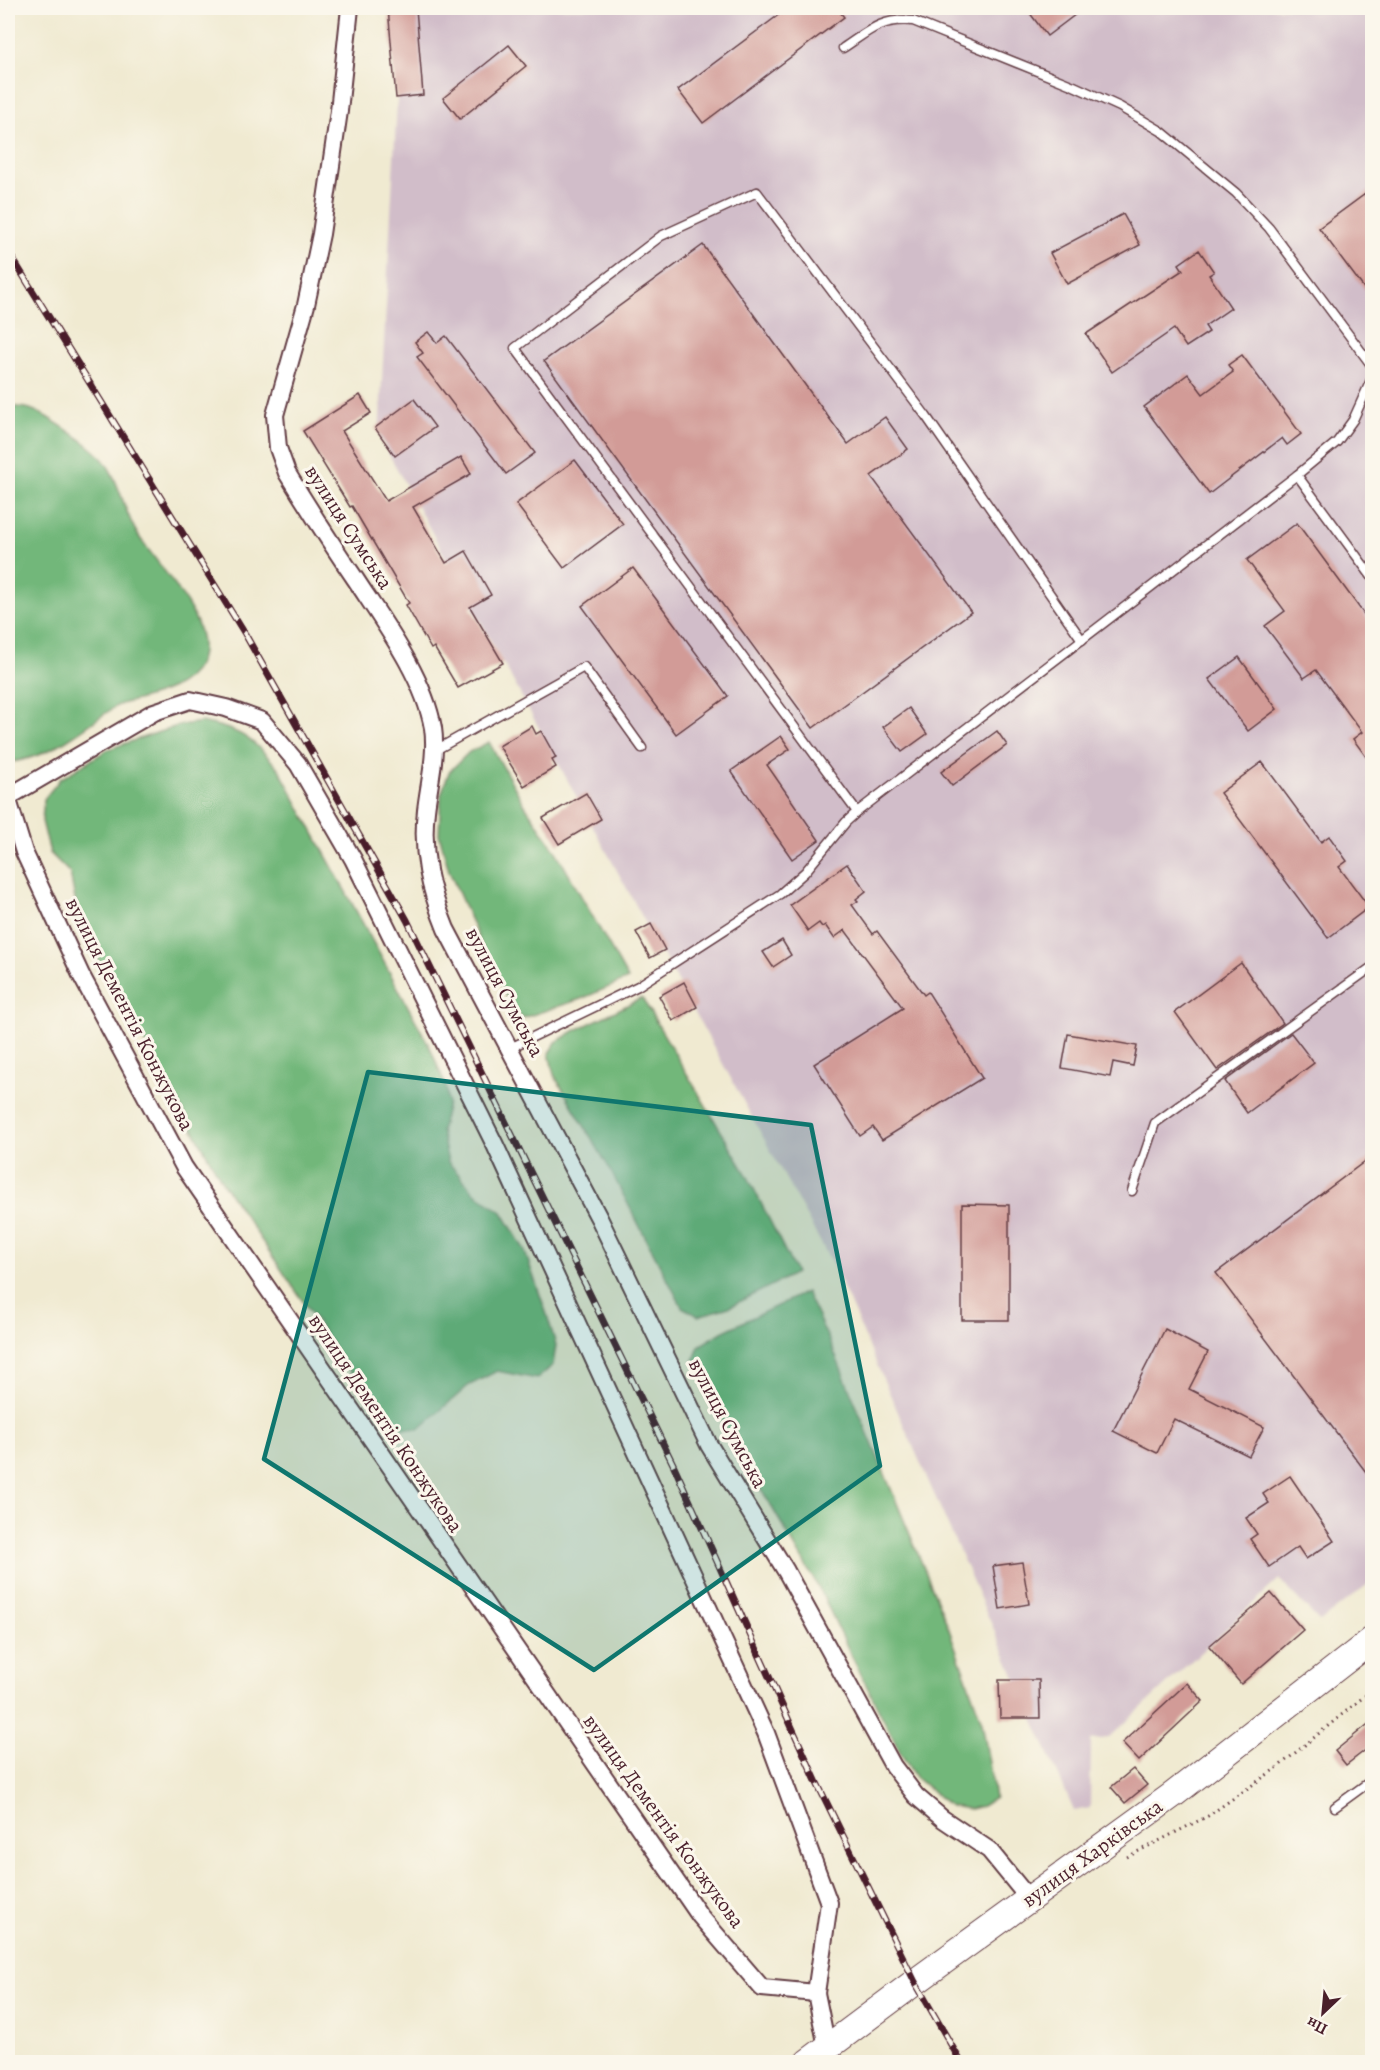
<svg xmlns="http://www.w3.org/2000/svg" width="1380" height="2070" font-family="Alegreya,serif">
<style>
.industrial{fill:#d1bdc9}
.forest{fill:#72b77a;stroke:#5e6b52;stroke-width:1.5}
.building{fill:#d29b97}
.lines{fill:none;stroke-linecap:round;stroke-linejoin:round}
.service-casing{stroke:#633d44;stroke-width:11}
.minor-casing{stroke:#633d44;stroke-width:20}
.primary-casing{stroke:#633d44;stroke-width:28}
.path{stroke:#633d44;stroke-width:3;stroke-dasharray:1.5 4.5;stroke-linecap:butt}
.service{stroke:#fff;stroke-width:8}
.minor{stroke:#fff;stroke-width:16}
.primary{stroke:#fff;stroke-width:26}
.rail-casing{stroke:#4a1f2b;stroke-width:7}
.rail{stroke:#fbf7ec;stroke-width:4.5;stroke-dasharray:14;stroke-linecap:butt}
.marked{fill:#0f766e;fill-opacity:0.2;stroke:#0f766e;stroke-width:4.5;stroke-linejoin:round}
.labels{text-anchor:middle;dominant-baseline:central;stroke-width:6;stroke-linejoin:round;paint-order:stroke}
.street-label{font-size:21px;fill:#4a1f2b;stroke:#fbf7ec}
</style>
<rect width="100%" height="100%" fill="#fbf7ec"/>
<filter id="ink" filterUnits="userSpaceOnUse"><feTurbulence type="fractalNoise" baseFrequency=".0167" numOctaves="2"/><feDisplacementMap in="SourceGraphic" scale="12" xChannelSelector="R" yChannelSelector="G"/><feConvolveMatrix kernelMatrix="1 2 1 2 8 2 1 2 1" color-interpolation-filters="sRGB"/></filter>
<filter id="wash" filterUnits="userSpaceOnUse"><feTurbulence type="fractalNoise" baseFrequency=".008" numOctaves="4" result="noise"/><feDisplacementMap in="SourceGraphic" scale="24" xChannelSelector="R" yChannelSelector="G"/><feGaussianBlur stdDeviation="1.35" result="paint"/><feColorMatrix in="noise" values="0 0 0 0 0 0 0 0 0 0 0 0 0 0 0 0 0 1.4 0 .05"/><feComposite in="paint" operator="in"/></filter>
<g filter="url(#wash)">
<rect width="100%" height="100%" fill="#f0ead1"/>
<!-- industrial -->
<polygon class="industrial" points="402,8 1372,8 1372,1581 1320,1622 1279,1579 1109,1738 1091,1740 1090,1808 1074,1811 833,1265 379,436"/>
<!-- forest -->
<g class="forest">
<path d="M8,406C15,407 23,407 30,409C44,413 83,440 95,451C120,473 121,508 138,535C158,567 219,626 198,665C186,687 159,694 137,700C130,702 121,703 115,707C82,728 48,760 8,762Z"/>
<path d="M201,722C243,730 251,738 279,769L429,1045L446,1086L448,1104L441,1131L448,1162L475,1193L502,1212L524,1249L547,1315L556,1345L553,1365L537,1379L497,1371L468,1386L419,1429L399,1428L382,1418L224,1185L80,926L70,873L50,853L42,821L44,799L60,779L109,749L177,726Z"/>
<polygon points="489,742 524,804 555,850 628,979 581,999 523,1018 512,1009 482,946 449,871 439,834 441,795 449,772 469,752"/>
<polygon points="642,998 747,1175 796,1273 729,1307 698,1316 682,1307 608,1166 554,1075 549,1053 556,1042 574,1031"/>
<polygon points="806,1292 829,1340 946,1621 982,1722 995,1798 982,1806 970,1809 950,1806 915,1777 900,1752 852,1657 820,1590 763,1492 741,1460 694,1360 699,1346 722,1332"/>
</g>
<g id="blocks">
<!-- building -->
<g class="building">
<polygon points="388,8 416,8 423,95 396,98"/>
<polygon points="788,8 837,8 844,17 703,123 678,90"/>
<polygon points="1026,8 1084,8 1047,36"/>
<polygon points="509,45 526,66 460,119 443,98"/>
<polygon points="1372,189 1372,299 1319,228"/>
<polygon points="1123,214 1140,245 1067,284 1050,253"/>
<polygon points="703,245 848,444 885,417 908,449 871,476 971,612 813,728 544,361"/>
<polygon points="1199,250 1214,272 1209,275 1231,308 1205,326 1209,332 1186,347 1174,329 1112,372 1086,334 1183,270 1179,264"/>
<polygon points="428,332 437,343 446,336 535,453 506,474 417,357 423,353 415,342"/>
<polygon points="1242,355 1301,434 1287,445 1282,438 1209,494 1144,407 1188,374 1203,394 1233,372 1228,365"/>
<polygon points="360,395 371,413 342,431 386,501 461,457 471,474 413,507 446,563 466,551 491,595 470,607 503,663 458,688 434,647 431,649 406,605 409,603 352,506 350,507 303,431"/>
<polygon points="414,399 435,427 395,456 375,428"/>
<polygon points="575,460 623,524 564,568 516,504"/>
<polygon points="1297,523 1372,625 1372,765 1353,739 1362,732 1316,670 1304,678 1265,626 1285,611 1247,560"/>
<polygon points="633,568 728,696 676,734 582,606"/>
<polygon points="1239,657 1277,709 1248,731 1209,679"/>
<polygon points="909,708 927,734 902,752 883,727"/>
<polygon points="532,726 536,734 541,731 556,758 552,760 556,767 524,786 499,746"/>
<polygon points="997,731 1007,745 952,786 941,772"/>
<polygon points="781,736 790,749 767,765 819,840 792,859 731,771"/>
<polygon points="1262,762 1321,842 1329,836 1347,861 1339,867 1369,907 1328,938 1220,793"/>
<polygon points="586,793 601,819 559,844 543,818"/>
<polygon points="847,864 866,891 856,899 858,901 852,905 873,934 877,931 924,995 928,992 982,1078 882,1140 873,1127 860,1136 814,1064 903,1008 845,930 834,938 825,925 822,927 819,923 808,931 790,905"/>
<polygon points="651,924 665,950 650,958 636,932"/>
<polygon points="782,940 791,955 773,967 763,952"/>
<polygon points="1241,963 1283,1023 1217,1070 1175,1012"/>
<polygon points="684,982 697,1007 673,1021 659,996"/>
<polygon points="1291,1033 1314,1063 1247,1113 1225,1081"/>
<polygon points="1068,1034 1137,1046 1133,1066 1113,1062 1110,1077 1062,1068"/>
<polygon points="1372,1156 1372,1480 1216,1273"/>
<polygon points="962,1204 1009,1205 1009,1320 962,1320"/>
<polygon points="1165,1329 1208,1352 1189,1389 1264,1427 1249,1456 1174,1419 1157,1453 1113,1431"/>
<polygon points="1290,1476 1334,1541 1306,1559 1298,1547 1269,1567 1250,1539 1257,1534 1246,1518 1269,1503 1263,1494"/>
<polygon points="1022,1562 1029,1604 1000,1609 993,1566"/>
<polygon points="1271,1593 1303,1630 1241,1684 1209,1646"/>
<polygon points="999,1680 1039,1680 1040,1718 1000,1718"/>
<polygon points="1187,1683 1203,1701 1139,1761 1122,1743"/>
<polygon points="1372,1721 1372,1745 1346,1765 1335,1751"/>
<polygon points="1133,1769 1147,1785 1125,1803 1111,1787"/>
</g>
</g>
</g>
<g filter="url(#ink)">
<use href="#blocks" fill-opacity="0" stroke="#633d44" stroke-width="1.5"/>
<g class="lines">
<defs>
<g id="service">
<path d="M843,48C869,31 880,18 913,21L1074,86L1120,107L1161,131L1236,193L1269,228L1372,366"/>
<polyline points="1297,475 1337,442 1353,420 1372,378"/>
<polyline points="434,751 584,667 642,748"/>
<polyline points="857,812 515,348 661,236 757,192 926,416 1082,640"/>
<polyline points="510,1048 638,986 780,894 805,872 846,822 857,812 1297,475 1372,577"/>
<polyline points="1132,1191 1155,1123 1372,967"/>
<polyline points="1335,1807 1372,1780"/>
</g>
<g id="minor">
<path d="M350,8L339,111L321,234L306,305L275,415L278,448L287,473C309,509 332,545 356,580C384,623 424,677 433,728C437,755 429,783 426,810C421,853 430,890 446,929L599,1218L709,1445L786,1571L893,1766L916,1796L943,1819L989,1850L1029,1899"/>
<polyline points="8,797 154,712 190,700 226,708 262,721 298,764 353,859 495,1145 766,1733 829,1903 816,1993 827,2047"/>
<polyline points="8,800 24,852 81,975 184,1167 700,1916 762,1988 816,1993"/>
</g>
<polyline id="primary" points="808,2062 915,1982 1174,1794 1372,1640"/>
</defs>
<!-- service casing -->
<use href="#service" class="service-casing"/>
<!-- minor casing -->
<use href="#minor" class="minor-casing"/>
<!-- primary casing -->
<use href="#primary" class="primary-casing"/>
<!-- path -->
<polyline class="path" points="1127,1857 1208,1816 1278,1767 1372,1690"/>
<!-- service -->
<use href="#service" class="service"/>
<!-- minor -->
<use href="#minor" class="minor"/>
<!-- primary -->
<use href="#primary" class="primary"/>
<defs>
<polyline id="rail" points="8,251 245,634 407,920 674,1466 817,1783 915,1982 961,2062"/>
</defs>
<!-- rail casing -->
<use href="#rail" class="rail-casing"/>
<!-- rail -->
<use href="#rail" class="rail"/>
</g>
</g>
<!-- marked area -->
<path class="marked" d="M368,1072L811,1125L880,1466L594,1670L264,1459Z"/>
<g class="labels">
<!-- street labels -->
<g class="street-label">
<text transform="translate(349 527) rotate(57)">вулиця Сумська</text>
<text transform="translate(505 992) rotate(62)">вулиця Сумська</text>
<text transform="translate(130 1014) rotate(63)">вулиця Дементія Конжукова</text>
<text transform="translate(386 1423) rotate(56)">вулиця Дементія Конжукова</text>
<text transform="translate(728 1423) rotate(62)">вулиця Сумська</text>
<text transform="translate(664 1821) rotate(54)">вулиця Дементія Конжукова</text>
<text transform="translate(1092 1853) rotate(-36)">вулиця Харківська</text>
</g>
</g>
<!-- margin -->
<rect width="1380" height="2070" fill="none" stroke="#fbf7ec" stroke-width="30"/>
<!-- north arrow -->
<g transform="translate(1323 2013) rotate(206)" stroke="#fbf7ec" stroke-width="4.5" paint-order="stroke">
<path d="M0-4.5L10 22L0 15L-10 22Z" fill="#4a1f2b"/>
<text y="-9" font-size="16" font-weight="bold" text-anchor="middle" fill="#4a1f2b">Пн</text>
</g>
</svg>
